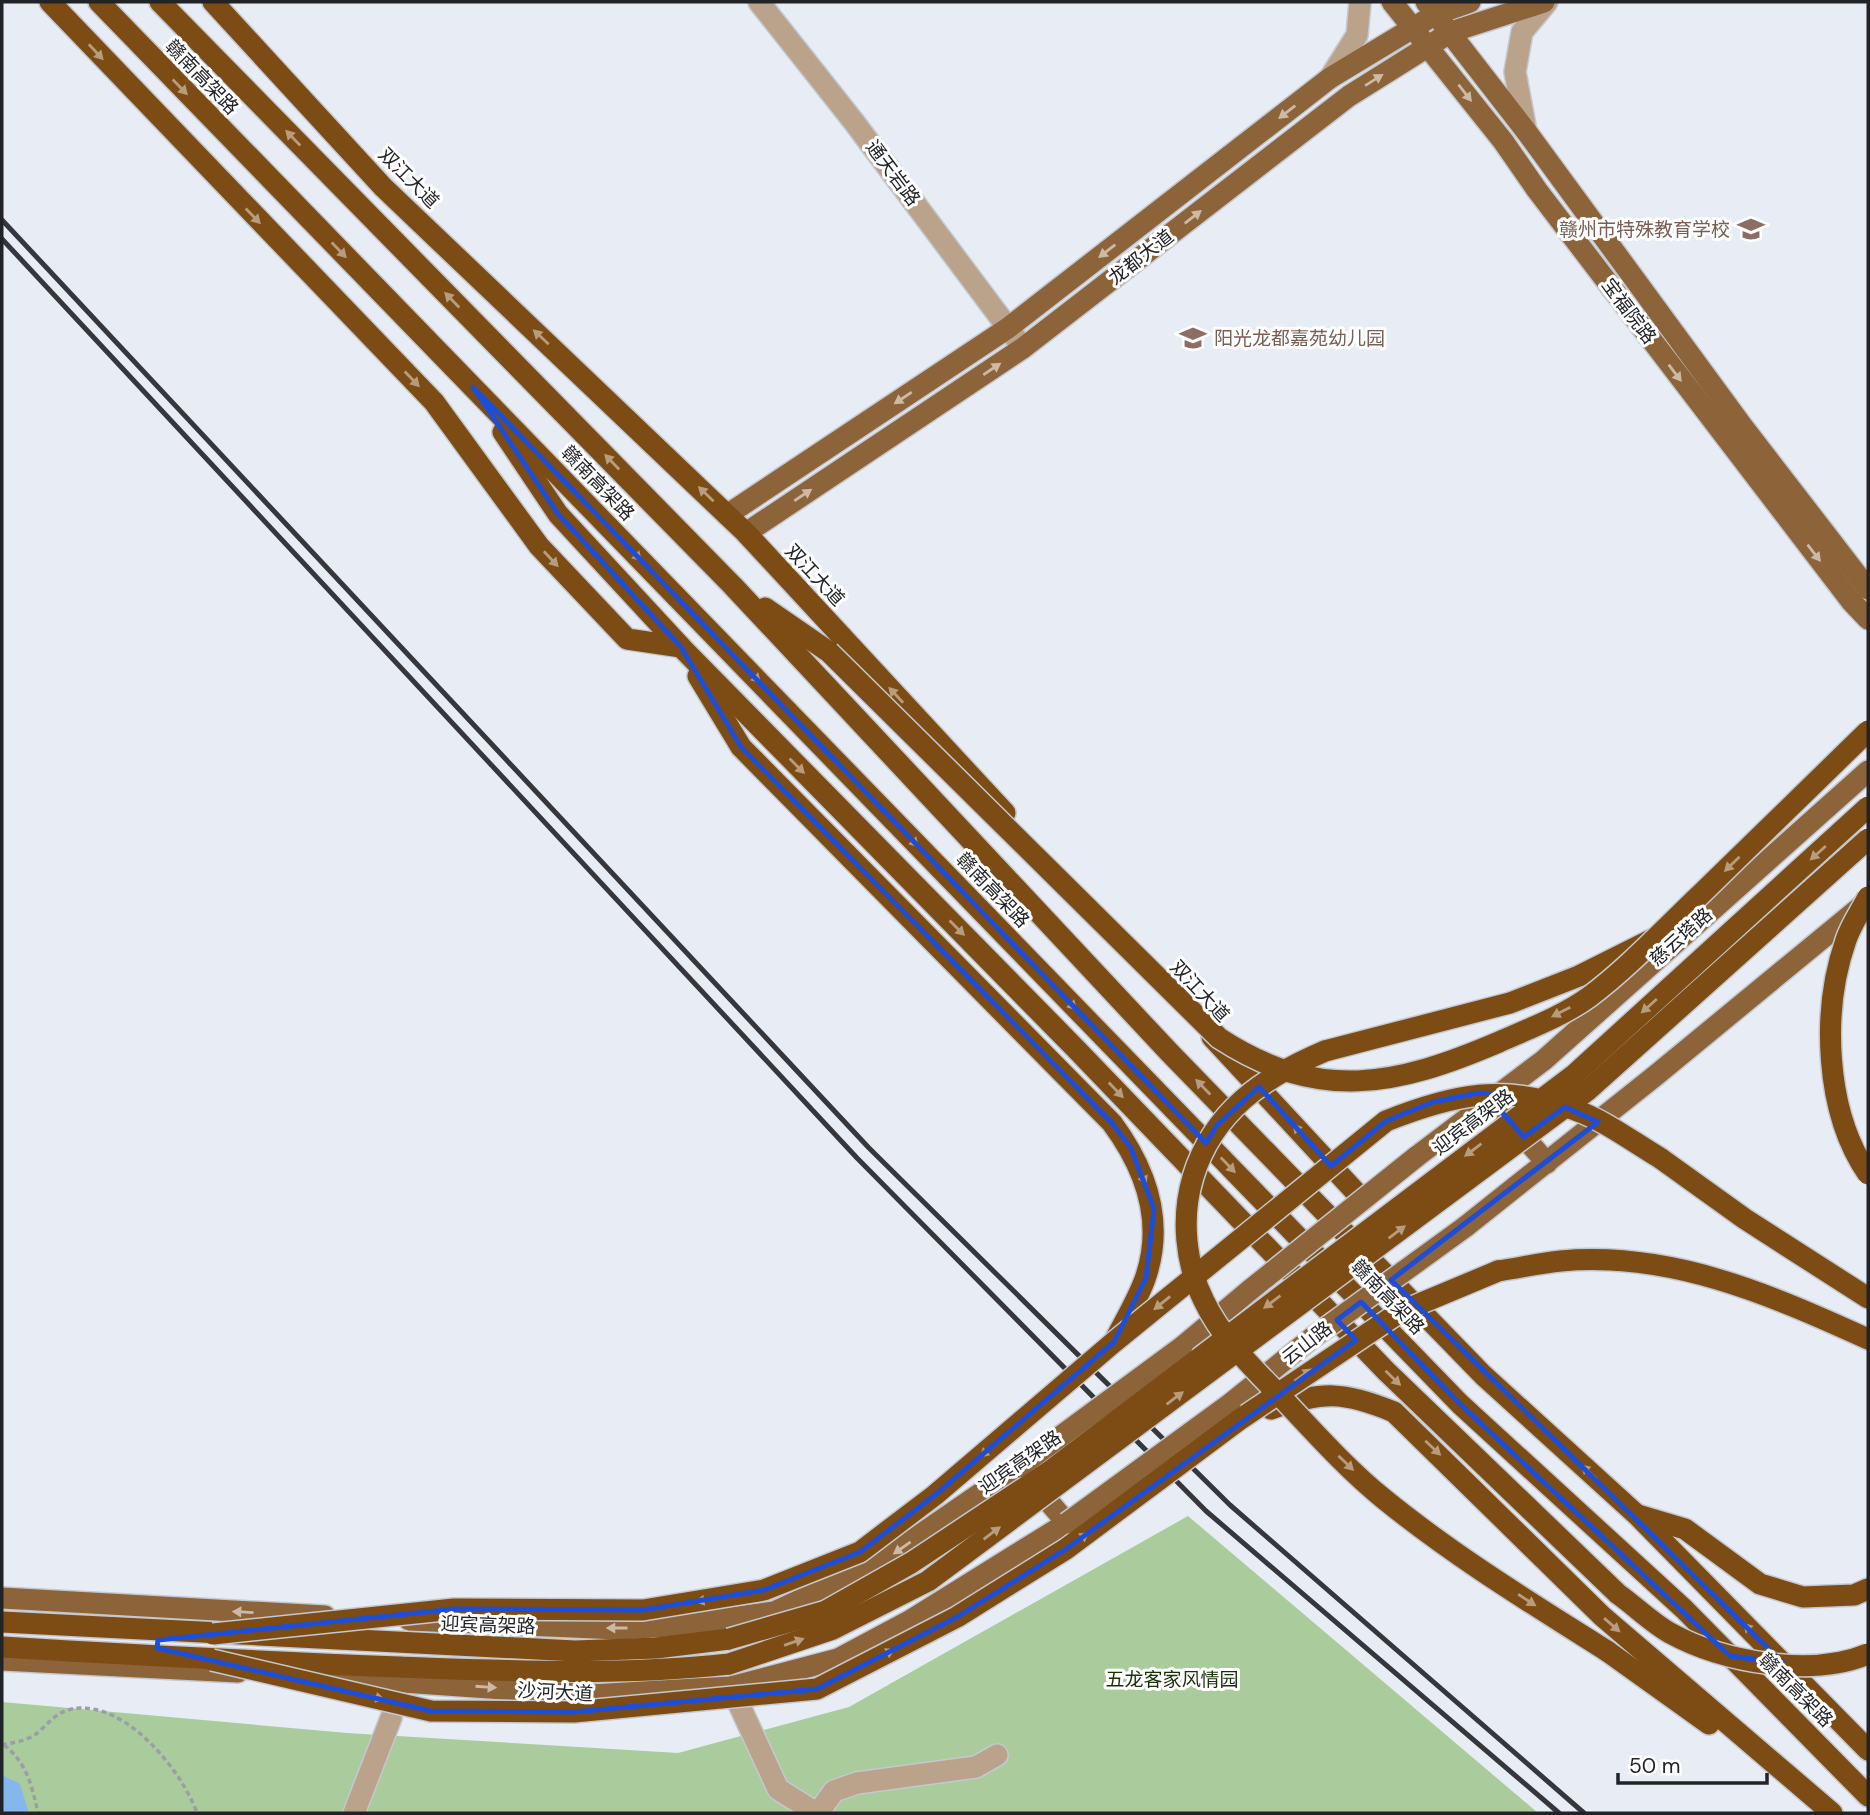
<svg xmlns="http://www.w3.org/2000/svg" width="1870" height="1815" font-family="'DM Sans','Noto Sans SC',sans-serif">
<style>
.green{fill:#aacb9c}
.water{fill:#85b7ec}
.lines{fill:none;stroke-linecap:round;stroke-linejoin:round}
.minor-casing{stroke:#c4c8d0;stroke-width:24}
.major-casing{stroke:#c4c8d0;stroke-width:24}
.highway-casing{stroke:#c4c8d0;stroke-width:24}
.path{stroke:#9b9ea5;stroke-width:3.5;stroke-dasharray:5 3.5;stroke-linecap:butt}
.minor{stroke:#baa28b;stroke-width:21}
.major{stroke:#8d6339;stroke-width:21}
.highway{stroke:#7c4c14;stroke-width:21}
.rail{stroke:#36373c;stroke-width:5}
.major-bridge-casing{stroke:#c4c8d0;stroke-width:24;stroke-linecap:butt}
.highway-bridge-casing{stroke:#c4c8d0;stroke-width:24;stroke-linecap:butt}
.major-bridge{stroke:#8d6339;stroke-width:21}
.highway-bridge{stroke:#7c4c14;stroke-width:21}
.oneway{fill:#b79d7e}
.oneway2{fill:#ccb9a6}
.marked{fill:none;stroke:#1d4ed8;stroke-width:5;stroke-linejoin:round}
.labels{text-anchor:middle;dominant-baseline:central;stroke-width:6;stroke-linejoin:round;paint-order:stroke}
.street-label{font-size:19px;fill:#222327;stroke:#fff}
.education-label{font-size:19px;fill:#785e54;stroke:#fff;text-anchor:end}
.park-label{font-size:19px;fill:#173107;stroke:#fff}
</style>
<rect width="100%" height="100%" fill="#e7ecf5"/>
<!-- green -->
<polygon class="green" points="1188,1516 1538,1813 2,1813 2,1702 347,1733 678,1753 849,1707"/>
<!-- water -->
<polygon class="water" points="2,1775 20,1784 29,1813 2,1813"/>
<g class="lines">
<defs>
<g id="minor">
<polyline points="759,2 854,122 1023,348"/>
<polyline points="1330,78 1357,35 1360,2"/>
<polyline points="1526,131 1515,72 1522,32 1547,2"/>
<polyline points="731,1687 778,1789 816,1813"/>
<polyline points="354,1813 391,1718"/>
<polyline points="818,1813 834,1791 857,1783 976,1767 997,1755"/>
</g>
<g id="major">
<polyline points="1392,2 1503,141 1537,190 1851,601 1868,619"/>
<polyline points="1426,2 1526,131 1743,427 1868,589"/>
<polyline points="727,515 1008,328 1330,78 1436,14 1470,2"/>
<polyline points="746,533 1023,348 1349,96 1451,32 1544,2"/>
<polyline points="1491,1100 1547,1163"/>
<polyline points="1416,1157 1544,1060 1868,771"/>
<polyline points="1465,1227 1655,1076 1864,904"/>
<polyline points="1182,1347 1250,1290"/>
<polyline points="1230,1404 1312,1338"/>
<polyline points="2,1598 325,1616"/>
<polyline points="2,1660 238,1672"/>
<polyline points="302,1675 591,1695 731,1687 838,1659 911,1620 1067,1523 1019,1467 876,1565 774,1612 671,1626 618,1629 409,1620"/>
</g>
<g id="highway">
<polyline points="50,2 434,402 539,546 627,639 681,647"/>
<polyline points="99,2 1460,1404 1684,1609 1868,1796"/>
<polyline points="160,2 733,586 1169,1052 1483,1375 1637,1515 1868,1750"/>
<polyline points="213,2 383,187 746,533 1005,813"/>
<polyline points="503,432 558,514 681,647 1077,1050 1386,1371 1618,1594"/>
<polyline points="765,608 829,652"/>
<path d="M698,676L741,747L1112,1123C1146,1169 1165,1222 1145,1279C1137,1301 1124,1322 1114,1342"/>
<polyline points="1212,1037 1363,1200"/>
<polyline points="1325,1051 1510,1003 1579,976 1651,940"/>
<polyline points="1660,1158 1745,1219 1868,1298"/>
<path d="M1498,1271C1519,1268 1540,1263 1561,1261C1671,1251 1771,1295 1868,1339"/>
<path d="M1271,1409C1323,1391 1343,1391 1394,1412L1602,1616L1832,1813"/>
<polyline points="1638,1515 1685,1529 1760,1584 1803,1597 1854,1595 1868,1589"/>
<polyline points="2,1622 575,1651 656,1648 729,1639"/>
<path d="M2,1647C135,1655 267,1662 400,1667C510,1671 620,1676 729,1664"/>
<polyline points="1607,1651 1709,1724"/>
</g>
</defs>
<!-- minor casing -->
<use href="#minor" class="minor-casing"/>
<!-- major casing -->
<use href="#major" class="major-casing"/>
<!-- highway casing -->
<use href="#highway" class="highway-casing"/>
<!-- path -->
<g class="path">
<path d="M2,1745C11,1743 25,1741 33,1736C47,1727 54,1712 72,1709C125,1699 182,1771 197,1813"/>
<path d="M4,1745C27,1763 32,1786 38,1813"/>
</g>
<!-- minor -->
<use href="#minor" class="minor"/>
<!-- major -->
<use href="#major" class="major"/>
<!-- highway -->
<use href="#highway" class="highway"/>
<!-- rail -->
<g class="rail">
<polyline points="2,220 869,1148 1230,1505 1584,1813"/>
<polyline points="2,239 857,1158 1206,1511 1559,1813"/>
</g>
<defs>
<g id="major-bridge">
<polyline points="1250,1290 1416,1157"/>
<polyline points="1312,1338 1465,1227"/>
<polyline points="1019,1467 1182,1347"/>
<polyline points="1067,1523 1230,1404"/>
</g>
<g id="highway-bridge">
<path d="M829,652L1219,1038C1319,1103 1396,1086 1499,1042C1528,1029 1563,1016 1589,997C1629,967 1665,928 1702,893C1757,839 1813,785 1868,731"/>
<path d="M1868,897C1861,911 1851,925 1846,940C1821,1011 1825,1112 1868,1174"/>
<path d="M1325,1051C1264,1077 1213,1111 1193,1177C1181,1217 1185,1263 1204,1301C1222,1339 1254,1369 1283,1399C1315,1433 1348,1470 1384,1499C1454,1556 1531,1603 1607,1651"/>
<path d="M1618,1594C1635,1606 1652,1623 1670,1633C1723,1662 1811,1678 1868,1654"/>
<path d="M213,1634L454,1609L643,1610L764,1590L860,1552L935,1495L1114,1342L1386,1121C1454,1094 1504,1083 1575,1110C1604,1120 1633,1142 1660,1158"/>
<polyline points="729,1639 826,1611 911,1563 1050,1471 1575,1074 1868,807"/>
<polyline points="212,1660 431,1711 574,1712 817,1689 957,1617 1066,1549 1239,1420 1400,1312 1498,1271"/>
<polyline points="729,1664 833,1629 928,1581 1588,1090 1868,839"/>
</g>
</defs>
<!-- major-bridge casing -->
<use href="#major-bridge" class="major-bridge-casing"/>
<!-- highway-bridge casing -->
<use href="#highway-bridge" class="highway-bridge-casing"/>
<!-- major-bridge -->
<use href="#major-bridge" class="major-bridge"/>
<!-- highway-bridge -->
<use href="#highway-bridge" class="highway-bridge"/>
</g>
<!-- one-way arrows -->
<defs><path id="oneway-solid" d="M-6-.8H1V-3.2L6.5 0L1 3.2V.8H-6Z" transform="scale(1.75)"/></defs>
<g class="oneway">
<use href="#oneway-solid" transform="translate(96 52) rotate(47)"/>
<use href="#oneway-solid" transform="translate(180 87) rotate(46)"/>
<use href="#oneway-solid" transform="translate(293 138) rotate(-134)"/>
<use href="#oneway-solid" transform="translate(253 216) rotate(46)"/>
<use href="#oneway-solid" transform="translate(339 250) rotate(46)"/>
<use href="#oneway-solid" transform="translate(452 300) rotate(-134)"/>
<use href="#oneway-solid" transform="translate(541 337) rotate(-137)"/>
<use href="#oneway-solid" transform="translate(412 379) rotate(46)"/>
<use href="#oneway-solid" transform="translate(612 462) rotate(-134)"/>
<use href="#oneway-solid" transform="translate(706 494) rotate(-136)"/>
<use href="#oneway-solid" transform="translate(634 553) rotate(46)"/>
<use href="#oneway-solid" transform="translate(551 559) rotate(47)"/>
<use href="#oneway-solid" transform="translate(753 675) rotate(46)"/>
<use href="#oneway-solid" transform="translate(896 695) rotate(-133)"/>
<use href="#oneway-solid" transform="translate(797 766) rotate(45)"/>
<use href="#oneway-solid" transform="translate(911 839) rotate(46)"/>
<use href="#oneway-solid" transform="translate(1818 853) rotate(138)"/>
<use href="#oneway-solid" transform="translate(1732 864) rotate(136)"/>
<use href="#oneway-solid" transform="translate(957 928) rotate(45)"/>
<use href="#oneway-solid" transform="translate(1069 1002) rotate(46)"/>
<use href="#oneway-solid" transform="translate(1649 1006) rotate(138)"/>
<use href="#oneway-solid" transform="translate(1561 1012) rotate(153)"/>
<use href="#oneway-solid" transform="translate(1203 1087) rotate(-134)"/>
<use href="#oneway-solid" transform="translate(1116 1090) rotate(46)"/>
<use href="#oneway-solid" transform="translate(1300 1132) rotate(-133)"/>
<use href="#oneway-solid" transform="translate(1473 1150) rotate(143)"/>
<use href="#oneway-solid" transform="translate(1228 1165) rotate(46)"/>
<use href="#oneway-solid" transform="translate(1142 1175) rotate(68)"/>
<use href="#oneway-solid" transform="translate(1397 1232) rotate(-37)"/>
<use href="#oneway-solid" transform="translate(1272 1302) rotate(143)"/>
<use href="#oneway-solid" transform="translate(1162 1303) rotate(141)"/>
<use href="#oneway-solid" transform="translate(1303 1375) rotate(-35)"/>
<use href="#oneway-solid" transform="translate(1393 1378) rotate(44)"/>
<use href="#oneway-solid" transform="translate(1175 1398) rotate(-37)"/>
<use href="#oneway-solid" transform="translate(1433 1448) rotate(43)"/>
<use href="#oneway-solid" transform="translate(988 1450) rotate(139)"/>
<use href="#oneway-solid" transform="translate(1346 1463) rotate(44)"/>
<use href="#oneway-solid" transform="translate(1589 1472) rotate(-138)"/>
<use href="#oneway-solid" transform="translate(992 1533) rotate(-37)"/>
<use href="#oneway-solid" transform="translate(1080 1539) rotate(-37)"/>
<use href="#oneway-solid" transform="translate(706 1600) rotate(171)"/>
<use href="#oneway-solid" transform="translate(1527 1600) rotate(33)"/>
<use href="#oneway-solid" transform="translate(1612 1625) rotate(41)"/>
<use href="#oneway-solid" transform="translate(1751 1631) rotate(-135)"/>
<use href="#oneway-solid" transform="translate(794 1642) rotate(-19)"/>
<use href="#oneway-solid" transform="translate(885 1654) rotate(-27)"/>
<use href="#oneway-solid" transform="translate(374 1697) rotate(13)"/>
</g>
<g class="oneway2">
<use href="#oneway-solid" transform="translate(1374 80) rotate(-32)"/>
<use href="#oneway-solid" transform="translate(1465 93) rotate(52)"/>
<use href="#oneway-solid" transform="translate(1287 112) rotate(142)"/>
<use href="#oneway-solid" transform="translate(1193 217) rotate(-38)"/>
<use href="#oneway-solid" transform="translate(1107 251) rotate(142)"/>
<use href="#oneway-solid" transform="translate(992 369) rotate(-34)"/>
<use href="#oneway-solid" transform="translate(1675 373) rotate(53)"/>
<use href="#oneway-solid" transform="translate(903 398) rotate(146)"/>
<use href="#oneway-solid" transform="translate(803 495) rotate(-34)"/>
<use href="#oneway-solid" transform="translate(1814 553) rotate(52)"/>
<use href="#oneway-solid" transform="translate(902 1548) rotate(145)"/>
<use href="#oneway-solid" transform="translate(243 1612) rotate(-177)"/>
<use href="#oneway-solid" transform="translate(617 1628) rotate(180)"/>
<use href="#oneway-solid" transform="translate(486 1687) rotate(4)"/>
</g>
<!-- marked area -->
<path class="marked" d="M473,387L1206,1143L1217,1125L1259,1087L1331,1166L1386,1121L1433,1102L1478,1093L1500,1094L1491,1100L1524,1137L1565,1107L1598,1122L1391,1280L1783,1663L1730,1656L1460,1404L1361,1302L1337,1320L1356,1340L1066,1549L957,1617L817,1689L574,1712L431,1711L157,1648L158,1640L454,1609L643,1610L764,1590L860,1552L935,1495L1114,1342L1146,1278L1154,1209L1131,1148L1112,1123L741,747L681,647L558,514Z"/>
<!-- icons -->
<defs>
<symbol id="school-bare" viewBox="-9 -9 18 18"><path d="M0-5L7-2L0 1L-7-2ZM-4 1L0 2.5L4 1V4Q0 6-4 4Z" fill="#8d6e63" stroke="#fff" stroke-width="2.5" paint-order="stroke"/></symbol>
</defs>
<g fill-rule="evenodd">
<use href="#school-bare" x="1732" y="210" width="38" height="38"/>
<use href="#school-bare" x="1174" y="319" width="38" height="38"/>
</g>
<g class="labels">
<!-- street labels -->
<g class="street-label">
<text transform="translate(202 77) rotate(46)">赣南高架路</text>
<text transform="translate(893 173) rotate(53)">通天岩路</text>
<text transform="translate(409 178) rotate(45)">双江大道</text>
<text transform="translate(1141 257) rotate(-38)">龙都大道</text>
<text transform="translate(1629 311) rotate(53)">宝福院路</text>
<text transform="translate(598 483) rotate(46)">赣南高架路</text>
<text transform="translate(815 575) rotate(47)">双江大道</text>
<text transform="translate(993 890) rotate(46)">赣南高架路</text>
<text transform="translate(1681 937) rotate(-42)">慈云塔路</text>
<text transform="translate(1200 991) rotate(47)">双江大道</text>
<text transform="translate(1473 1122) rotate(-37)">迎宾高架路</text>
<text transform="translate(1388 1297) rotate(46)">赣南高架路</text>
<text transform="translate(1307 1343) rotate(-38)">云山路</text>
<text transform="translate(1020 1462) rotate(-35)">迎宾高架路</text>
<text transform="translate(488 1625) rotate(2)">迎宾高架路</text>
<text transform="translate(1796 1690) rotate(45)">赣南高架路</text>
<text transform="translate(555 1692) rotate(3)">沙河大道</text>
</g>
<!-- education labels -->
<g class="education-label">
<text x="1730" y="229">赣州市特殊教育学校</text>
<text x="1214" y="338" text-anchor="start">阳光龙都嘉苑幼儿园</text>
</g>
<!-- park labels -->
<g class="park-label">
<text x="1172" y="1679">五龙客家风情园</text>
</g>
</g>
<!-- border -->
<rect width="1870" height="1815" fill="none" stroke="#222327" stroke-width="7"/>
<!-- scale -->
<path d="M1618 1773v10h149v-10" fill="none" stroke="#222327" stroke-width="3.5"/>
<text x="1629" y="1773" font-size="21" fill="#222327" stroke="#ffffff" stroke-width="5" paint-order="stroke">50 m</text>
</svg>
